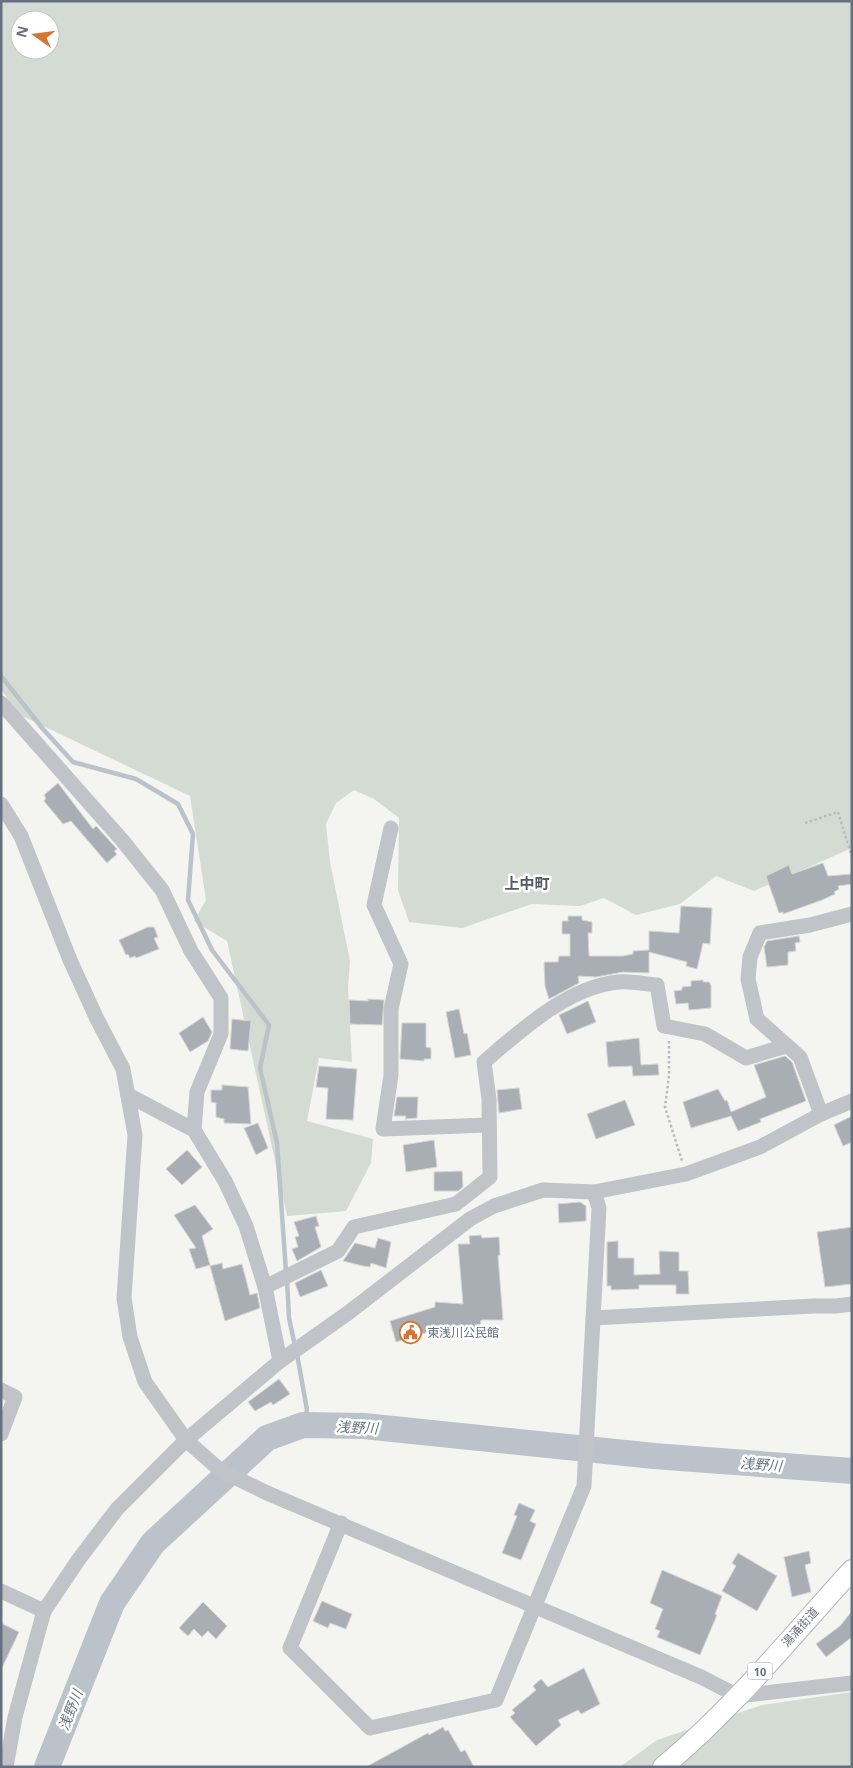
<svg xmlns="http://www.w3.org/2000/svg" width="853" height="1768" font-family="'Noto Sans','Noto Sans JP',sans-serif">
<style>
.green{fill:#d4dbd3;fill-rule:evenodd}
.lines{fill:none;stroke-linecap:round;stroke-linejoin:round}
.stream{stroke:#bbc2c9;stroke-width:4.5}
.river{stroke:#bbc2c9;stroke-width:26}
.building{fill:#a9aeb5;stroke:#d5d6d4}
.major-casing{stroke:#b4b6ba;stroke-width:22}
.path{stroke:#b8babd;stroke-width:2.5;stroke-dasharray:2.5 2.5;stroke-linecap:butt}
.minor{stroke:#c0c3c7;stroke-width:15}
.major{stroke:#fff;stroke-width:20}
.labels{text-anchor:middle;dominant-baseline:central;stroke-width:5;stroke-linejoin:round;paint-order:stroke}
.shield{fill:#fff;stroke:#949ba6;stroke-width:1}
.shield-label{font-size:11px;font-weight:bold;fill:#667080}
.poi-label{font-size:12px;fill:#667080;stroke:#fff;text-anchor:start}
.street-label{font-size:12px;fill:#667080;stroke:#fff}
.water-label{font-size:14px;font-style:italic;fill:#677684;stroke:#fff}
.quarter-label{font-size:15px;font-weight:bold;fill:#535a65;stroke:#fff}
</style>
<rect width="100%" height="100%" fill="#f4f5f1"/>
<!-- green -->
<g class="green">
<path d="M1,1H852V848L754,891L716,876L680,904L636,915L604,898L580,906L532,904L462,928L409,922L398,890L399,818L374,799L354,790L336,803L326,824L330,862L350,961L348,988L352,1062L319,1058L307,1121L373,1139L371,1163L346,1211L287,1216L227,941L194,921L206,900L190,796L18,714L1,689ZM20,20H50V50H20Z"/>
<polygon points="852,1692 852,1767 620,1767 657,1740 762,1705"/>
</g>
<g class="lines">
<!-- stream -->
<g class="stream">
<polyline points="1,676 43,729 73,762 136,779 178,804 193,834 188,900 212,950 269,1025 260,1068 277,1143 286,1272"/>
<polyline points="287,1280 289,1318 295,1346"/>
<polyline points="297,1354 307,1410 303,1425"/>
</g>
<!-- river -->
<polyline class="river" points="47,1767 112,1603 153,1543 267,1438 303,1425 364,1426 654,1456 852,1471"/>
</g>
<!-- building -->
<g class="building">
<polygon points="58,783 93,829 96,826 117,849 114,851 117,854 107,863 71,821 63,824 44,801 46,798 44,795"/>
<polygon points="823,863 828,876 852,874 852,884 838,886 839,889 834,892 835,894 822,900 783,914 783,912 779,913 766,876 789,865 792,874"/>
<polygon points="681,906 712,908 710,944 703,943 697,969 686,966 687,962 649,952 649,973 623,972 596,977 578,976 579,983 549,999 545,986 544,962 558,962 559,956 570,956 570,934 562,934 562,921 568,921 568,916 582,916 582,920 592,922 592,933 588,933 589,956 623,956 633,954 633,951 649,950 649,931 679,933"/>
<polygon points="148,927 154,927 158,937 154,938 159,949 136,958 135,956 130,958 128,954 126,955 119,940"/>
<polygon points="799,936 800,942 795,943 796,951 788,952 788,965 767,967 764,947 767,941"/>
<polygon points="703,980 703,982 709,982 711,985 711,1008 689,1010 688,1003 676,1004 674,991 682,990 682,987 691,986 691,981"/>
<polygon points="368,999 384,1000 382,1025 350,1024 349,1000 368,1001"/>
<polygon points="588,1001 596,1022 567,1034 559,1015"/>
<polygon points="459,1009 464,1034 467,1033 471,1055 455,1058 446,1012"/>
<polygon points="203,1017 212,1032 208,1041 190,1052 179,1033"/>
<polygon points="232,1019 251,1021 248,1051 230,1049"/>
<polygon points="402,1023 426,1023 426,1047 431,1048 431,1059 424,1059 424,1061 400,1059"/>
<polygon points="639,1038 641,1065 658,1064 659,1075 633,1076 632,1066 608,1067 606,1042"/>
<polygon points="785,1056 792,1062 806,1101 760,1119 761,1122 738,1131 731,1116 691,1128 683,1102 718,1089 725,1101 727,1100 731,1112 766,1097 754,1065"/>
<polygon points="319,1066 357,1069 353,1120 326,1119 328,1088 316,1087"/>
<polygon points="222,1085 248,1087 251,1124 224,1123 224,1119 216,1117 216,1103 211,1102 211,1090 222,1090"/>
<polygon points="519,1088 522,1109 499,1113 497,1090"/>
<polygon points="397,1097 418,1097 417,1118 405,1119 406,1116 394,1116"/>
<polygon points="625,1100 635,1125 596,1139 587,1114"/>
<polygon points="852,1116 852,1142 843,1146 834,1125"/>
<polygon points="258,1123 268,1148 256,1155 244,1128"/>
<polygon points="434,1140 437,1167 406,1172 403,1145"/>
<polygon points="187,1150 202,1167 182,1185 166,1169"/>
<polygon points="462,1171 463,1187 458,1191 434,1191 434,1172"/>
<polygon points="580,1202 586,1206 586,1221 559,1223 558,1204"/>
<polygon points="195,1205 213,1229 202,1236 210,1265 196,1269 189,1249 196,1248 174,1215"/>
<polygon points="316,1216 319,1226 315,1227 321,1247 297,1261 292,1249 298,1247 295,1237 299,1236 294,1222"/>
<polygon points="852,1227 852,1284 825,1287 817,1232"/>
<polygon points="481,1235 482,1238 499,1237 500,1255 498,1256 503,1320 481,1320 480,1332 438,1329 396,1342 390,1321 435,1307 435,1302 463,1304 458,1244 470,1244 469,1236"/>
<polygon points="378,1238 391,1242 386,1268 371,1263 370,1267 363,1266 343,1261 355,1243 375,1248"/>
<polygon points="618,1241 618,1258 634,1258 634,1275 660,1274 659,1251 679,1252 679,1271 688,1271 689,1294 676,1294 676,1285 639,1285 639,1289 611,1290 611,1286 607,1286 607,1242"/>
<polygon points="222,1263 223,1269 242,1264 250,1295 257,1293 260,1308 225,1321 210,1266"/>
<polygon points="321,1270 328,1286 300,1297 295,1283"/>
<polygon points="279,1379 290,1394 273,1405 271,1402 255,1411 248,1402"/>
<polygon points="519,1503 535,1510 530,1521 536,1524 521,1560 502,1553 517,1516 514,1515"/>
<polygon points="809,1551 811,1563 805,1565 811,1592 792,1597 784,1557"/>
<polygon points="738,1553 777,1576 757,1611 722,1591 736,1566 732,1563"/>
<polygon points="662,1570 722,1596 715,1614 717,1615 700,1655 657,1637 660,1631 655,1629 663,1609 650,1603"/>
<polygon points="322,1601 352,1614 346,1629 330,1623 328,1628 313,1621"/>
<polygon points="203,1602 227,1626 216,1639 208,1631 202,1637 194,1629 188,1636 179,1628"/>
<polygon points="852,1611 852,1637 826,1657 816,1644 840,1626"/>
<polygon points="1,1623 19,1632 1,1670"/>
<polygon points="584,1668 600,1704 581,1714 578,1710 558,1720 561,1725 536,1746 510,1717 515,1713 512,1710 536,1690 533,1686 541,1679 548,1687"/>
<polygon points="443,1727 445,1731 448,1730 461,1752 465,1750 474,1767 366,1767 428,1733 429,1735"/>
</g>
<g class="lines">
<defs>
<path id="major" d="M663,1767C733,1709 791,1637 852,1570"/>
</defs>
<!-- major casing -->
<use href="#major" class="major-casing"/>
<!-- path -->
<g class="path">
<polyline points="805,823 838,812 852,857"/>
<polyline points="669,1041 669,1076 665,1107 682,1161"/>
</g>
<!-- minor -->
<g class="minor">
<polyline points="1,703 122,840 162,890 191,951 221,998 221,1034 197,1092 194,1130"/>
<polyline points="1,804 21,836 70,960 97,1019 123,1069 135,1135 124,1298 130,1337 145,1382 186,1440 220,1470 267,1493 701,1677 738,1696 852,1683"/>
<polyline points="391,828 374,905 401,964 391,1009 391,1075 383,1129 488,1125"/>
<polyline points="128,1095 194,1130 225,1181 246,1226 265,1287 280,1361"/>
<polyline points="821,1114 800,1057 757,1019 748,979 750,957 760,933 810,925 852,914"/>
<path d="M265,1287L338,1251L354,1227L456,1204L490,1177L489,1099L484,1062C520,1031 569,986 619,982C631,981 645,984 657,985L664,1026L705,1034L746,1058L786,1046"/>
<polyline points="593,1318 814,1306 836,1306 852,1304"/>
<polyline points="1,1390 15,1397 1,1434"/>
<polyline points="341,1523 290,1648 370,1728 496,1700 584,1486 599,1208 594,1192"/>
<polyline points="1,1591 44,1611"/>
<polyline points="6,1767 15,1717 44,1611 79,1559 117,1509 186,1440 280,1361 348,1313 470,1219 494,1206 543,1190 594,1192 686,1174 760,1147 821,1114 852,1101"/>
</g>
<!-- major -->
<use href="#major" class="major"/>
</g>
<!-- icons -->
<defs>
<symbol id="civic-ring" viewBox="-11 -11 22 22"><circle r="9.5" fill="#fff" stroke="#d47532" stroke-width="1.5"/><path d="M-.6-6.5H3V-4.5H.6V-3L4-1V1h2V6H-6V1h2V-1L-.6-3ZM-1.2 2.5V6h2.4V2.5Z" fill="#d47532"/></symbol>
</defs>
<g fill-rule="evenodd">
<use href="#civic-ring" x="398" y="1320" width="25" height="25"/>
</g>
<g class="labels">
<!-- shield labels -->
<rect class="shield" x="747.5" y="1662.5" width="25" height="17" rx="4"/>
<g class="shield-label">
<text x="760" y="1671">10</text>
</g>
<!-- poi labels -->
<g class="poi-label">
<text x="427" y="1332">東浅川公民館</text>
</g>
<!-- street labels -->
<g class="street-label">
<text transform="translate(800 1627) rotate(-48)">湯涌街道</text>
</g>
<!-- water labels -->
<g class="water-label">
<text transform="translate(357 1427) rotate(3)">浅野川</text>
<text transform="translate(761 1464) rotate(4)">浅野川</text>
<text transform="translate(70 1710) rotate(-69)">浅野川</text>
</g>
<!-- quarter labels -->
<g class="quarter-label">
<text x="527" y="883">上中町</text>
</g>
</g>
<!-- border -->
<rect width="853" height="1768" fill="none" stroke="#667080" stroke-width="5"/>
<!-- north arrow -->
<g transform="translate(35 35) rotate(284)"><circle r="24" fill="#ffffff" stroke="#c2c6cc"/>
<path d="M0-4L9 19L0 12L-9 19Z" fill="#d47532"/>
<text y="-8" font-size="14" font-weight="bold" text-anchor="middle" fill="#667080">N</text>
</g>
</svg>
